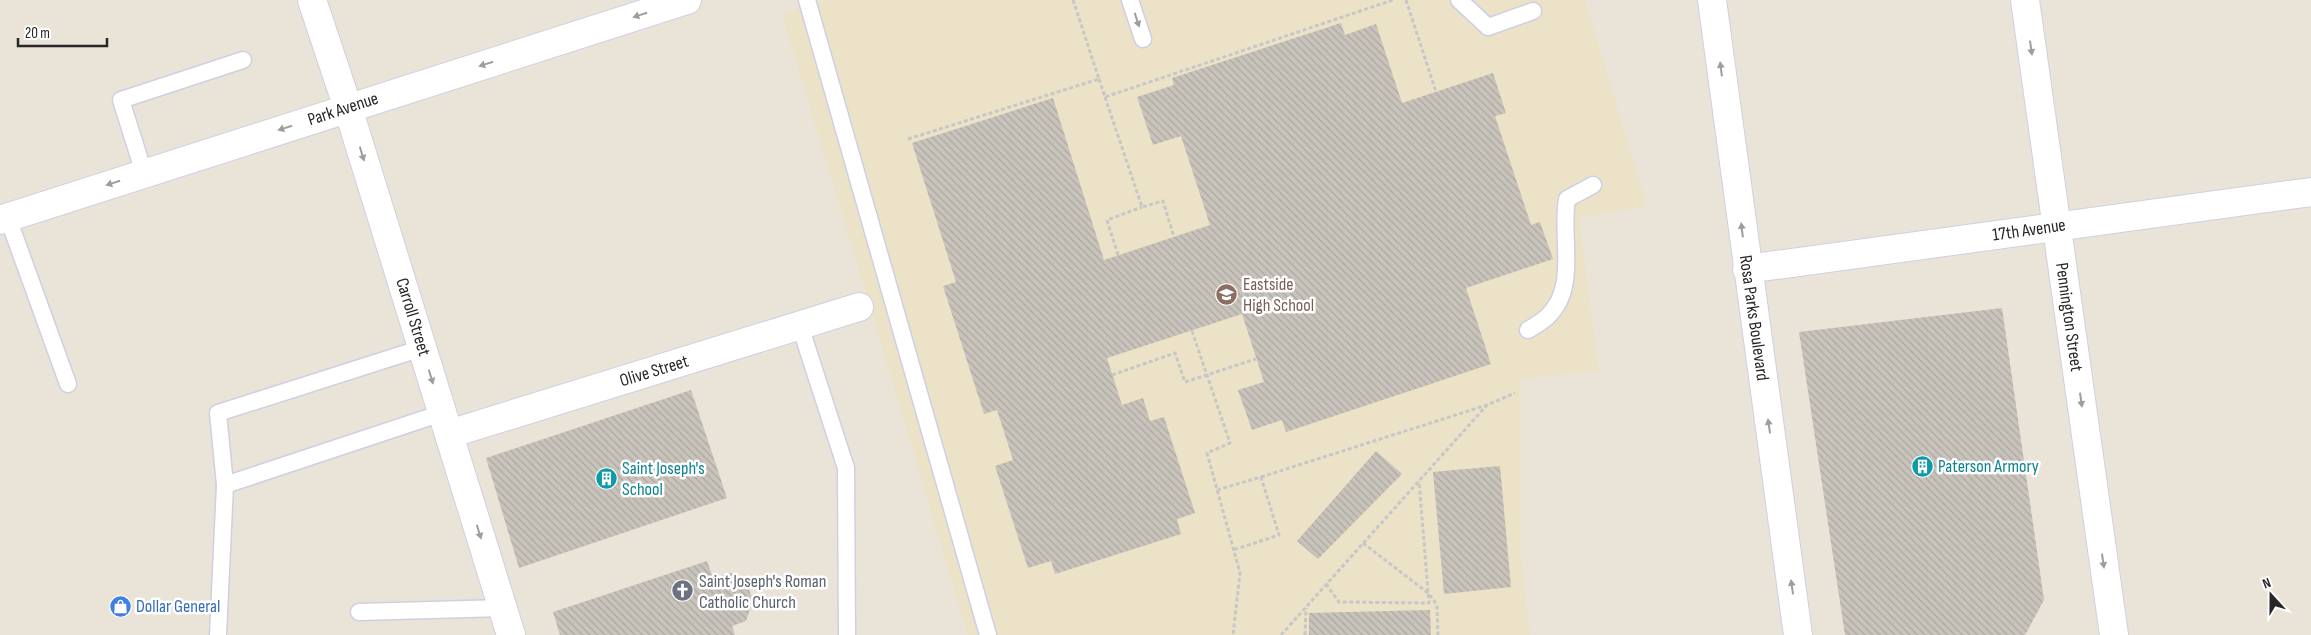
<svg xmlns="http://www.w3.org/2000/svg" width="2311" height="635" font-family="'Sofia Sans Condensed',sans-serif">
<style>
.education{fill:#ece2c7}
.building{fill:url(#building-back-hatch)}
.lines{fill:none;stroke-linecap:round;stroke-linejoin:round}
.service-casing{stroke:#ced0e1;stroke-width:19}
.minor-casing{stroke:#ced0e1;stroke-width:30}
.secondary-casing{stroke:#ced0e1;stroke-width:30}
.path{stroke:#c7c7c7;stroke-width:3;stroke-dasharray:4 2.5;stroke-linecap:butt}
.service{stroke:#fff;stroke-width:16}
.minor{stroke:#fff;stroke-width:28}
.secondary{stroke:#fff;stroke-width:28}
.oneway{fill:#9e9e9e}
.labels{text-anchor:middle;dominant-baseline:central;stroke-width:5;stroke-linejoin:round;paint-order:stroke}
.street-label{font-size:18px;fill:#272727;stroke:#fff}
.education-label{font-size:18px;fill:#785e54;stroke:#fff;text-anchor:start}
.culture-label{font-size:18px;fill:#0d838f;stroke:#fff;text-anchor:start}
.worship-label{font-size:18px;fill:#5b616d;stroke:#fff;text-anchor:start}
.shop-label{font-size:18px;fill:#366cbe;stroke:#fff;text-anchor:start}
</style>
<defs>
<pattern id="building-back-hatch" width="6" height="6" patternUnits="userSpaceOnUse" patternTransform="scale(1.25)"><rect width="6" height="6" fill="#c8c3bb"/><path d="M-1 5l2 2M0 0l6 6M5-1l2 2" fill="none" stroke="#aca8a1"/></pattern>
</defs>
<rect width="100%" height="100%" fill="#eae4d8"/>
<!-- education -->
<polygon class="education" points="828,0 1585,0 1647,206 1579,218 1599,371 1521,379 1521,557 1530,635 968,635 782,14"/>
<!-- building -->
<g class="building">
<polygon points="1341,23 1345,35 1376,24 1402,103 1493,73 1506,113 1495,116 1531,225 1540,222 1553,259 1466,288 1491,364 1286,432 1282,420 1252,430 1238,390 1264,382 1242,314 1107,358 1122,405 1143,398 1150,421 1164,417 1195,513 1177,519 1181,534 1055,574 1051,561 1028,568 995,466 1013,460 997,410 984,414 943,286 956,282 912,143 1053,98 1104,260 1210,225 1181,136 1153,145 1137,97 1174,85 1172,78"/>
<polygon points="2002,308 2044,600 2025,635 1845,635 1799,332"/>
<polygon points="691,390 727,498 519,568 486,458"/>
<polygon points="1376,451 1402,474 1318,559 1297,541"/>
<polygon points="1500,466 1511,587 1444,594 1433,472"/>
<polygon points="707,561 713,578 731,573 746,581 753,601 746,621 732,626 735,635 560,635 553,612"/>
<polygon points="1430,610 1431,635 1309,635 1309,613"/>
</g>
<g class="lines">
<defs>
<g id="service">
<polyline points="807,0 988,635"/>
<polyline points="1130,0 1143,39"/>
<polyline points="1459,0 1488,27 1533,11"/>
<polyline points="144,173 121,100 243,60"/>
<polyline points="8,218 68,384"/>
<polyline points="800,326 846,468 847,635"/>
<path d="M1528,330C1534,326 1542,322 1547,317C1579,288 1560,236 1567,199L1593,185"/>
<polyline points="225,485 442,413"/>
<polyline points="359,612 503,608"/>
<polyline points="218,635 225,485 218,413 422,348"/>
</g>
<g id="minor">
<polyline points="312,0 348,108 511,635"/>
<polyline points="1712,0 1798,635"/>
<polyline points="2025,0 2114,635"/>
<polyline points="1747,269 2311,192"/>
<polyline points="449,434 859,307"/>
</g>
<polyline id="secondary" points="0,220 687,0"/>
</defs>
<!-- service casing -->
<use href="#service" class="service-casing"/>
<!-- minor casing -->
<use href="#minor" class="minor-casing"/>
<!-- secondary casing -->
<use href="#secondary" class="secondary-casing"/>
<!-- path -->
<g class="path">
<polyline points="1406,0 1436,92"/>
<polyline points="1099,79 1105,97 1393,0"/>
<polyline points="1105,97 1142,207 1163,201 1174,237"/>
<polyline points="908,139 1099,79 1073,0"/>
<polyline points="1118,255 1107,220 1142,207"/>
<polyline points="1192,331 1230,443 1207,453 1240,573 1233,635"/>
<polyline points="1112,375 1175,353 1185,382 1256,359"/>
<polyline points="1261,477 1487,405 1515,393"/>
<polyline points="1217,490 1261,477 1279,535 1233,550"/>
<polyline points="1363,543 1428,593 1437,605 1438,635"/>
<polyline points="1326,584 1339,602 1429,603 1419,481"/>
<polyline points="1281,635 1487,405"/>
<polyline points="1305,635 1306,608"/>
</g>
<!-- service -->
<use href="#service" class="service"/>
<!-- minor -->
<use href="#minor" class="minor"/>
<!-- secondary -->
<use href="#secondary" class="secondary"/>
</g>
<!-- one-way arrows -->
<defs><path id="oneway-solid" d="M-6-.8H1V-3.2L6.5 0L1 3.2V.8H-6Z" transform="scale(1.25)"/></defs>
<g class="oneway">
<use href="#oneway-solid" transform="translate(640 15) rotate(162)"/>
<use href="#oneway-solid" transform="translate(1137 20) rotate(72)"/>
<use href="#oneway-solid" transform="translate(2031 48) rotate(82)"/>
<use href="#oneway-solid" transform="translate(486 64) rotate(162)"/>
<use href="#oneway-solid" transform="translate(1721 69) rotate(-97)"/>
<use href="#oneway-solid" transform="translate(285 128) rotate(162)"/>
<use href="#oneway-solid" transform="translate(362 154) rotate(73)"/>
<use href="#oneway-solid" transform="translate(113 183) rotate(162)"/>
<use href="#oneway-solid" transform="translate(1742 230) rotate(-97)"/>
<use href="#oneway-solid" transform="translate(431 377) rotate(73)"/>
<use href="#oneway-solid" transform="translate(2081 400) rotate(82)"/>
<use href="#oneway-solid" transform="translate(1769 426) rotate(-98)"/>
<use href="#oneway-solid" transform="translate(479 532) rotate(73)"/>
<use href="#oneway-solid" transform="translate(2103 561) rotate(82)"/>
<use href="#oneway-solid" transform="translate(1792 587) rotate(-98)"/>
</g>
<!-- icons -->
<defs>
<symbol id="school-disc" viewBox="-11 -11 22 22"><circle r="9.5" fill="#8d6e63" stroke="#fff"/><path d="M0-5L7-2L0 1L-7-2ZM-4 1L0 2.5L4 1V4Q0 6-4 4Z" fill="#fff"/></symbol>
<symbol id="building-disc" viewBox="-11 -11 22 22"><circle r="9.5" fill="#0f9aa8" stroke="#fff"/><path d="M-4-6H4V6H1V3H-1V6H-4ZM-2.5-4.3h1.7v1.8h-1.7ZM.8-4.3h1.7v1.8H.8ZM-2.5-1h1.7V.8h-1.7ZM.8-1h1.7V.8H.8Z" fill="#fff"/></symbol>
<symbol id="church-disc" viewBox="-11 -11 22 22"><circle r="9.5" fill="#6b7280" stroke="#fff"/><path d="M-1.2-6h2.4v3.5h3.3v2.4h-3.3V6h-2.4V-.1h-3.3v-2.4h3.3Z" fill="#fff"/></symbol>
<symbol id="shop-disc" viewBox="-11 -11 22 22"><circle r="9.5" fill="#3f7fe0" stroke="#fff"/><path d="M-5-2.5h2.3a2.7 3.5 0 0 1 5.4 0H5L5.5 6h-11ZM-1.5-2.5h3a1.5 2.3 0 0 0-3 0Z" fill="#fff"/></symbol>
</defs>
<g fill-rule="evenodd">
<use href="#school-disc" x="1214" y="282" width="25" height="25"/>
<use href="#building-disc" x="1910" y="454" width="25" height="25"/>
<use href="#building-disc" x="594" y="466" width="25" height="25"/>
<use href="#church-disc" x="670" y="578" width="25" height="25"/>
<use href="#shop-disc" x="108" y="594" width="25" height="25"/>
</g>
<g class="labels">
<!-- street labels -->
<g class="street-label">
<text transform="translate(343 109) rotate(-18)">Park Avenue</text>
<text transform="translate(2029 230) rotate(-8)">17th Avenue</text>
<text transform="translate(413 317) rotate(73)">Carroll Street</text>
<text transform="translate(2069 317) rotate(82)">Pennington Street</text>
<text transform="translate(1754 318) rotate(82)">Rosa Parks Boulevard</text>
<text transform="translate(654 371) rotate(-17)">Olive Street</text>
</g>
<!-- education labels -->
<g class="education-label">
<text x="1243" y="284">Eastside<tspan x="1243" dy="21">High School</tspan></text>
</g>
<!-- culture labels -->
<g class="culture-label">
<text x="1938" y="466">Paterson Armory</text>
<text x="622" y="468">Saint Joseph's<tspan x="622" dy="21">School</tspan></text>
</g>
<!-- worship labels -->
<g class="worship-label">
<text x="699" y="581">Saint Joseph's Roman<tspan x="699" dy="21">Catholic Church</tspan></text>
</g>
<!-- shop labels -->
<g class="shop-label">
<text x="136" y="606">Dollar General</text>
</g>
</g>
<!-- north arrow -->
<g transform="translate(2271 595) rotate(339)" stroke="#ffffff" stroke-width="4" paint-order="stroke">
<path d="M0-4L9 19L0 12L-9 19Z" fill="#272727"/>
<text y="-8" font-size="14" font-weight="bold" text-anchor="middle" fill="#272727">N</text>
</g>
<!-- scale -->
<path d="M18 38v8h89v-8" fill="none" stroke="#272727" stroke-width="2.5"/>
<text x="25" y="38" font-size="15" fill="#272727" stroke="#ffffff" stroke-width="4" paint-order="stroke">20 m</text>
</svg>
